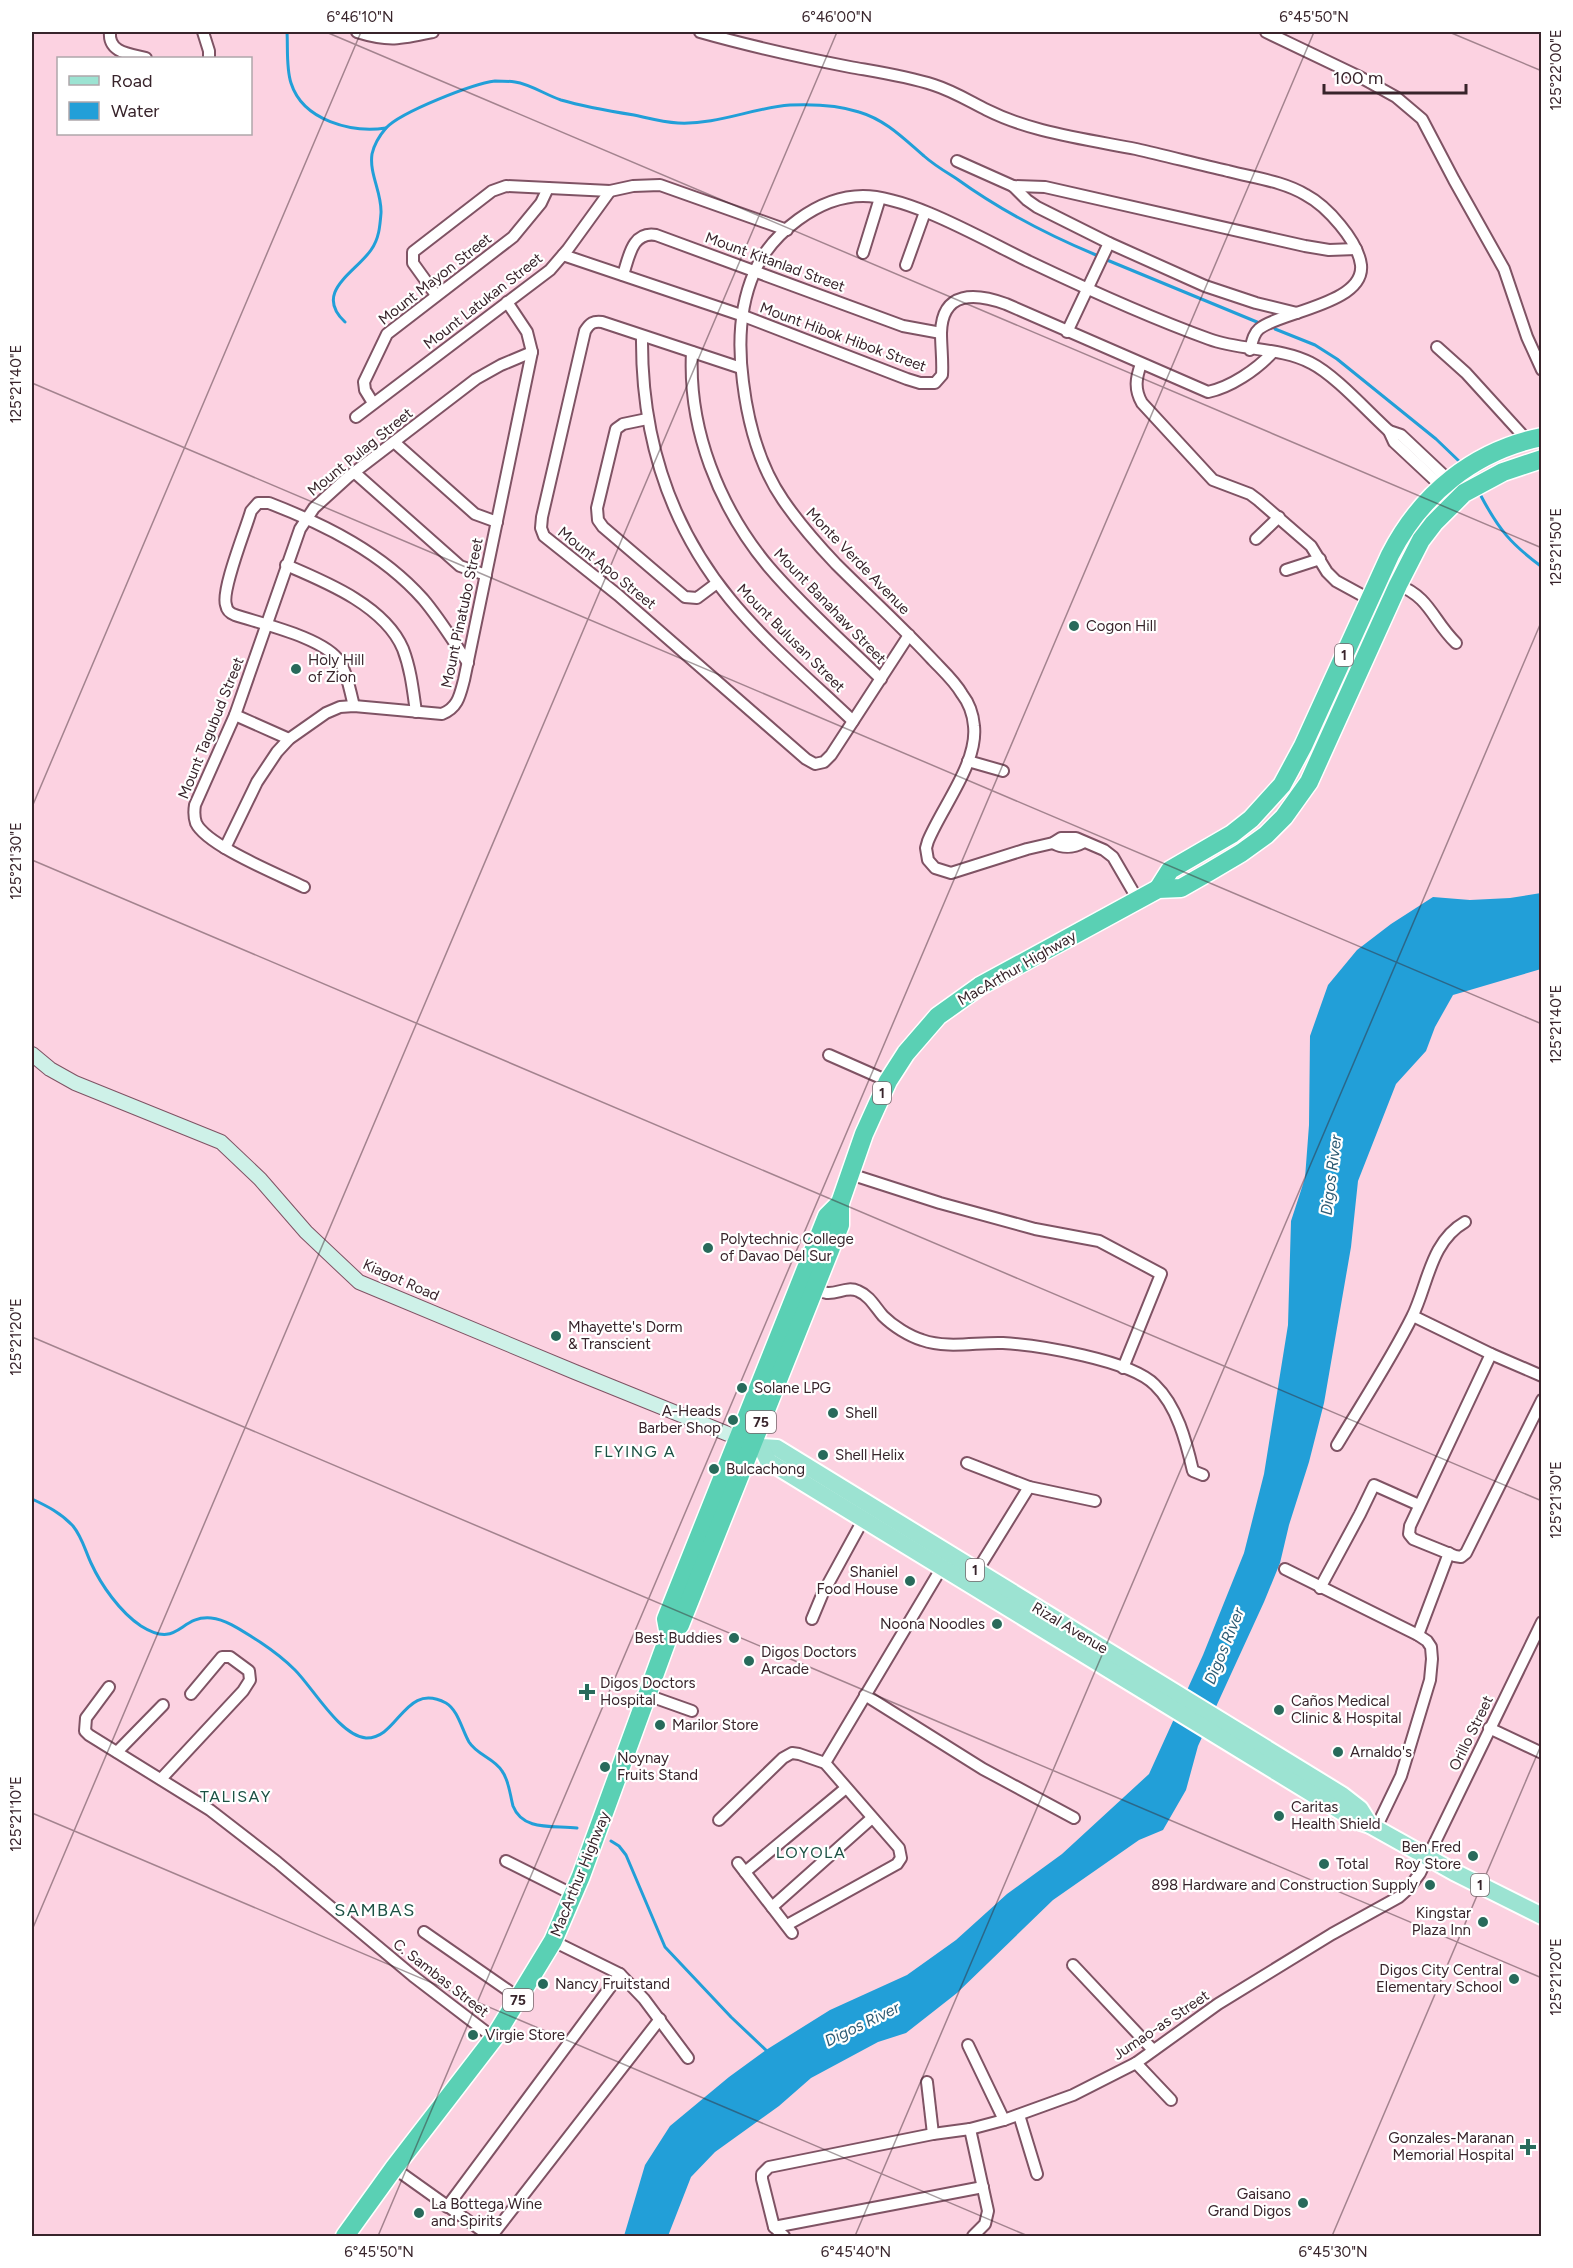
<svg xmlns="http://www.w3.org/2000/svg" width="1573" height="2268" font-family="Figtree,sans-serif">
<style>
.water{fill:#229fd8}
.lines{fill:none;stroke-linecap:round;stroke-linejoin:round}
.stream{stroke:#229fd8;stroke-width:3}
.street-casing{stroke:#7f5364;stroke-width:14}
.secondary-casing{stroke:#7f5364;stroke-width:16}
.primary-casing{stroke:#fff;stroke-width:20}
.highway-casing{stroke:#fff;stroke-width:21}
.street{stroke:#fff;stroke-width:10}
.secondary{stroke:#cef1e8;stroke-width:14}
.primary{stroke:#9ce3d2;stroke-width:16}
.highway{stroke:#5ad0b4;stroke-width:18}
.ticks{fill:none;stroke:#38242b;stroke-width:1.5;stroke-opacity:0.45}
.poi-dot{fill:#286a5b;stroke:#fff;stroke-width:2}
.labels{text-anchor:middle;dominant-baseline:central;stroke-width:4.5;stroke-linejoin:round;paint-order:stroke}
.shield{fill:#fff;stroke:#74666b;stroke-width:1.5}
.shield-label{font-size:14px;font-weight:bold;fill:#38242b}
.street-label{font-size:15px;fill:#38242b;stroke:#fff}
.poi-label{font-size:15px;fill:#38242b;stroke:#fff;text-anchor:start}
.water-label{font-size:16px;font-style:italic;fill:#2e5c75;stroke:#fff}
.neighbourhood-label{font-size:16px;letter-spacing:1.5px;fill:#1c5144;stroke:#fff}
.quarter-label{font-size:18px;letter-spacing:1.5px;fill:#1c5144;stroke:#fff}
.neatline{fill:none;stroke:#38242b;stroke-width:2}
.ticks-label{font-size:15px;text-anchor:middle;fill:#38242b}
</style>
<rect width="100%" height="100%" fill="#fcd2e1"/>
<!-- water -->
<polygon class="water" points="1541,893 1541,969 1453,995 1435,1027 1426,1051 1396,1084 1358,1181 1351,1247 1324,1403 1309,1462 1289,1525 1280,1563 1264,1602 1198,1746 1186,1790 1163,1830 1139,1840 1053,1900 957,1993 906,2033 878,2042 811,2078 779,2106 715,2152 691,2177 668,2236 624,2236 645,2165 670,2126 729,2077 766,2050 830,2010 907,1975 956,1940 1007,1894 1062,1854 1149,1774 1203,1655 1244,1553 1264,1474 1288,1325 1291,1221 1305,1178 1309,1125 1310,1036 1328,985 1357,950 1391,924 1433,897 1470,900 1510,898"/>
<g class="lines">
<!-- stream -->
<g class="stream">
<path d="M287,32C288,48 286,68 291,83C303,121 352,133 386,128"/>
<polyline points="1107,260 1257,322"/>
<path d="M345,322C313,292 355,273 371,250C379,239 380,226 381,213C382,193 369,174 372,154C374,145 380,135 386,128C401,112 472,84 495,81C501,81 508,81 515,82C530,84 546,95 561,100C585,107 609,111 634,115C648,118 663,122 678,123C717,125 752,108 790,105C813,104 838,105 859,112C886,120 904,139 924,156C934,165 946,172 957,179C1000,210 1048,235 1096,255"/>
<polyline points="1275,329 1315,345 1337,359 1436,439 1460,462"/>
<path d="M1481,496C1499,530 1511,544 1542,567"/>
<path d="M32,1499C47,1506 61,1513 73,1526C82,1537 85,1550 91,1563C101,1585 120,1612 141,1626C179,1650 179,1615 211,1618C229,1620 245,1633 260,1642C272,1650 285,1660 295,1670C313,1688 340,1736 366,1738C399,1739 404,1681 446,1703C458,1710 462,1730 469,1742C477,1755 494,1758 502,1771C509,1780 510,1795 513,1806C523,1832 555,1825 577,1828"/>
<polyline points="611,1841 619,1846 626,1855 665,1947 731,2017 768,2052"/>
</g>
<defs>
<g id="street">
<path d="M110,32C108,53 130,54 146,58"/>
<polyline points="203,32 209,51 209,58"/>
<path d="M357,32C389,42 401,39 433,32"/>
<path d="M700,32C749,46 799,57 850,67C878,72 906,76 934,85C953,91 969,101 987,110C1005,119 1023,125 1042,130C1073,138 1105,143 1136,149C1167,156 1197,164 1228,171C1254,178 1283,181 1306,195C1327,206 1358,241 1361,265C1365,304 1279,312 1259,329C1253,334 1252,343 1250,350"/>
<polyline points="1266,32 1360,77 1396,97 1422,119 1454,180 1504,269 1527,337 1542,370"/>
<polyline points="957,161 1013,186 1045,187 1305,246 1329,250 1356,249"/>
<polyline points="1013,186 1027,200 1037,207 1109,243 1205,286 1256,303 1297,313"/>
<polyline points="863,253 880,198"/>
<path d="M563,255L741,315L907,379L920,383H935L942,375C943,361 941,347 941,333C942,290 976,293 1006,304L1208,392C1231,387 1256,370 1272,353"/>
<polyline points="906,265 925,212"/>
<path d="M623,275C629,257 632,231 656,235L903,326L941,333"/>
<polyline points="436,295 413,263 413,252 492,191 506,186 610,191 633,186 660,185 787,230"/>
<polyline points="1067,332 1109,243"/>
<path d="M642,336C641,434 667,522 730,599C766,643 811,681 853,721"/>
<polyline points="1437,347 1466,373 1527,440"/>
<path d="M692,352C688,429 719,507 768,566C802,606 843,642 881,679"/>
<path d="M1141,364C1136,378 1134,389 1142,403L1213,480L1250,494L1258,500L1311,546L1327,572L1336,581L1369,599"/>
<path d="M741,368L602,322C593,321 590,323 585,331L542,517L541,528L544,536L618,595L806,759L815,764L824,762L831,755L909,635"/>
<polyline points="373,403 365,390 364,382 387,334 513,237 541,203 548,188"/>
<polyline points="356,417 550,270 568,249 610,191"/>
<polyline points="647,419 623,424 616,429 597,508 598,520 603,527 685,597 697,598 717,583"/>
<polyline points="1389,431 1401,435 1453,484"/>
<polyline points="394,442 475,514 497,522"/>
<polyline points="354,472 460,566 486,575"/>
<polyline points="1256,539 1279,517"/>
<path d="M286,565C326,582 385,606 403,649C411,670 413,691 416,712"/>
<polyline points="1286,570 1320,559"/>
<path d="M1398,585C1430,597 1433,621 1456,643"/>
<path d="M354,706C350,692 348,675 340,662C325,638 262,624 235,615C230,613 227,611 226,605C221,590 246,529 251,511L258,503H269C326,525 382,553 423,599C440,619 453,641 468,663"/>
<polyline points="235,715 289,739"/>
<polyline points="968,761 1003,771"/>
<path d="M1053,843C1064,849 1073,848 1084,842"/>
<path d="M225,848L257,782L277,752L289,739L326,713L340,707L354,706L442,714C458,708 460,695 464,680L532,352L527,332L507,302"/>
<path d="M304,887C280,875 207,846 196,823C194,817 194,811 195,805L235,715L300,529L314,508L348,477L476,379L501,365L532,352"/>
<path d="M1138,900L1113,857L1104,850L1076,838H1061L1053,843L1027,849L951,873L935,868L928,860L926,848L928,841C942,807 978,763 974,726C973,714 969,703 962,694C954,680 941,669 930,657C900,625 867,595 836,564C817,544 798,522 783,500C759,465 748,423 743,382C738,345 739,308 754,273C771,233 819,196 863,196C910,196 986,241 1030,262C1089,290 1148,317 1209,339C1241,351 1281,347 1311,363C1335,375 1368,412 1389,431L1394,442L1456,500"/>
<polyline points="829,1055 888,1081"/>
<polyline points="850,1174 940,1203 1035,1229 1099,1241 1161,1274 1123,1368"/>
<path d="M810,1286C815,1289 821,1292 827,1293C838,1294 847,1286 858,1291C870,1296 875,1307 883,1316C893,1326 909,1336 922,1340C948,1349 976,1342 1003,1343C1038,1345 1131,1360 1155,1385C1177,1406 1186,1441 1193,1471L1203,1475"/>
<polyline points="1413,1316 1491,1354 1542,1376"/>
<polyline points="1491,1354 1410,1526 1409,1534 1413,1539 1455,1556 1461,1557 1466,1553 1542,1400"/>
<path d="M1337,1445C1362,1403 1390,1361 1412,1317C1428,1285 1430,1242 1465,1222"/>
<polyline points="967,1463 1029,1487 1095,1501"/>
<polyline points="1285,1569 1418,1635 1427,1641 1431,1647 1432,1659 1430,1680 1401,1776 1376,1828"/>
<polyline points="977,1571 1029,1487"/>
<polyline points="1320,1588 1360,1514 1374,1485 1419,1505"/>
<polyline points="812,1619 822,1595 863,1520"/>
<polyline points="1418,1635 1449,1553"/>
<polyline points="109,1687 86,1718 85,1731 89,1735 210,1810 277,1862 413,1976 494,2038"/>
<polyline points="647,1695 692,1711"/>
<polyline points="865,1695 983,1769 1074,1818"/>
<polyline points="1489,1728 1542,1753"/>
<polyline points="117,1752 163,1705"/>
<polyline points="825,1763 945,1562"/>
<polyline points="161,1779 243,1691 250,1680 249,1671 230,1657 222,1657 191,1694"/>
<polyline points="719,1820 783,1758 792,1753 799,1754 825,1763 899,1848 901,1858 897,1864 787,1925"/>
<polyline points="506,1861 574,1895"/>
<polyline points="738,1863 792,1933"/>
<polyline points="745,1872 846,1788"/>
<polyline points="772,1907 872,1818"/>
<polyline points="424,1932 519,1998"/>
<polyline points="553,1941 620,1974 644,1999 688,2058"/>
<polyline points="1073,1965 1153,2050"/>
<polyline points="968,2045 1004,2120"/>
<polyline points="1136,2063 1171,2100"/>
<polyline points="927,2082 933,2134"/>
<polyline points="1019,2115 1037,2174"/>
<polyline points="970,2129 988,2211 985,2224 973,2236"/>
<polyline points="394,2168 481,2230 494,2233 660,2019"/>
<polyline points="447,2207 620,1974"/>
<polyline points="774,2227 983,2187"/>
<polyline points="784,2236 774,2227 762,2179 762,2174 769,2167 933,2134 970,2129 1004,2120 1073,2095 1136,2063 1218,2004 1332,1934 1399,1897 1409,1888 1420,1873 1542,1622"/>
</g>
<polyline id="secondary" points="32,1054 50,1069 75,1083 221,1142 260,1179 306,1232 359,1282 575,1372 738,1438"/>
<g id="primary">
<polyline points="754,1444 761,1447 777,1448 1342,1795 1360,1809 1370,1825"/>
<polyline points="761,1447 768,1461 786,1472 1355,1820 1370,1825 1454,1872 1542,1916"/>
</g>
<g id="highway">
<path d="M1158,889L1170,870L1232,834L1251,819L1282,785L1303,746L1390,555C1421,494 1474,451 1542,437"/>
<polyline points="669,1635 666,1619 827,1216 840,1203"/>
<polyline points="345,2236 394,2168 494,2038 553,1941 581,1876 669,1635 680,1625 840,1225 840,1203 864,1134 888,1081 906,1053 938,1016 980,986 1158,889 1181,888 1209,872 1241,853 1266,835 1284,817 1309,782 1398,585 1421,540 1434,523 1464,493 1503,472 1542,459"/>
</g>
</defs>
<!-- street casing -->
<use href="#street" class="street-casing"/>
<!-- secondary casing -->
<use href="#secondary" class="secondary-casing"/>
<!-- primary casing -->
<use href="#primary" class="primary-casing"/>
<!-- highway casing -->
<use href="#highway" class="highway-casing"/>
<!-- street -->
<use href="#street" class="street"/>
<!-- secondary -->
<use href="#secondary" class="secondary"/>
<!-- primary -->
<use href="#primary" class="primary"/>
<!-- highway -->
<use href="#highway" class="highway"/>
</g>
<!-- ticks -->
<path class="ticks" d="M326,32L1542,548M1449,32L1542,71M32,383L1542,1024M32,807L361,32M32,860L1542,1501M32,1337L1542,1978M32,1813L1028,2236M32,1930L837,32M378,2236L1314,32M855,2236L1542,620M1332,2236L1542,1743"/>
<!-- markers -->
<g class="poi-dot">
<circle cx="1074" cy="626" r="6"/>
<circle cx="296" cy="669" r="6"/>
<circle cx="708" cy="1248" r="6"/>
<circle cx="556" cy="1336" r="6"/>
<circle cx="742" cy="1388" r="6"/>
<circle cx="833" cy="1413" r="6"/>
<circle cx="733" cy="1420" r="6"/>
<circle cx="823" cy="1455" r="6"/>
<circle cx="714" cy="1469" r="6"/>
<circle cx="910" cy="1581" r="6"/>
<circle cx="997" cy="1624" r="6"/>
<circle cx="734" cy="1638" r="6"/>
<circle cx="749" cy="1661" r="6"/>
<path d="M584 1683h6v6h6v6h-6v6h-6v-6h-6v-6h6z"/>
<circle cx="1279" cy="1710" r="6"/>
<circle cx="660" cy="1725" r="6"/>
<circle cx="1338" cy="1752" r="6"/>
<circle cx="605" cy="1767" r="6"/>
<circle cx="1279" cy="1816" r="6"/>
<circle cx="1473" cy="1856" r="6"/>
<circle cx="1324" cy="1864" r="6"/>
<circle cx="1430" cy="1885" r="6"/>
<circle cx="1483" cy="1922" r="6"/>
<circle cx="1514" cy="1979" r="6"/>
<circle cx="543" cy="1984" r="6"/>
<circle cx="473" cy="2035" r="6"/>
<path d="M1525 2138h6v6h6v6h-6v6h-6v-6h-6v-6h6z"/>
<circle cx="1303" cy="2203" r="6"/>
<circle cx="419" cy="2213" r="6"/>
</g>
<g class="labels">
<!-- shield labels -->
<g class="shield">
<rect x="1335" y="644" width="18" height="22" rx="4.5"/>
<rect x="873" y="1082" width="18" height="22" rx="4.5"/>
<rect x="746" y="1411" width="30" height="22" rx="4.5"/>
<rect x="966" y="1559" width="18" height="22" rx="4.5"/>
<rect x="1471" y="1874" width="18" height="22" rx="4.5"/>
<rect x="503" y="1989" width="30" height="22" rx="4.5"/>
</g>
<g class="shield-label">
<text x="1344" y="655">1</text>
<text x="882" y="1093">1</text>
<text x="761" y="1422">75</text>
<text x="975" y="1570">1</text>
<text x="1480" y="1885">1</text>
<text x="518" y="2000">75</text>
</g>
<!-- street labels -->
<g class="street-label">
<text transform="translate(775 262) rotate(20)">Mount Kitanlad Street</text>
<text transform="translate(435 279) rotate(-38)">Mount Mayon Street</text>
<text transform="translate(483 301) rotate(-38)">Mount Latukan Street</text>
<text transform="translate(843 337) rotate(20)">Mount Hibok Hibok Street</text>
<text transform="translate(360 452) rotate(-39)">Mount Pulag Street</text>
<text transform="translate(858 561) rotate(46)">Monte Verde Avenue</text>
<text transform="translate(607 568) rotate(39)">Mount Apo Street</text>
<text transform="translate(830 606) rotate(46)">Mount Banahaw Street</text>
<text transform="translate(462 613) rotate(-78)">Mount Pinatubo Street</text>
<text transform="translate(791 638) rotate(45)">Mount Bulusan Street</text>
<text transform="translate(211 728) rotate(-68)">Mount Tagubud Street</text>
<text transform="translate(1017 968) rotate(-30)">MacArthur Highway</text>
<text transform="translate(401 1280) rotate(24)">Kiagot Road</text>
<text transform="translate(1070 1628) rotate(31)">Rizal Avenue</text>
<text transform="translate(1471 1733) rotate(-64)">Orillo Street</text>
<text transform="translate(580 1874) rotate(-68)">MacArthur Highway</text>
<text transform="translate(441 1978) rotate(38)">C. Sambas Street</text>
<text transform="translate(1161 2025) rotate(-34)">Jumao-as Street</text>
</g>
<!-- poi labels -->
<g class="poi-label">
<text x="1086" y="626">Cogon Hill</text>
<text x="308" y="660">Holy Hill<tspan x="308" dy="17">of Zion</tspan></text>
<text x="720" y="1239">Polytechnic College<tspan x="720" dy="17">of Davao Del Sur</tspan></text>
<text x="568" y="1327">Mhayette's Dorm<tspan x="568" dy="17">&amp; Transcient</tspan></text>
<text x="754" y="1388">Solane LPG</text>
<text x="721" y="1411" text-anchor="end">A-Heads<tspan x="721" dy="17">Barber Shop</tspan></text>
<text x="845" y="1413">Shell</text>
<text x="835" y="1455">Shell Helix</text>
<text x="726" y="1469">Bulcachong</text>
<text x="898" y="1572" text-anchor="end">Shaniel<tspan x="898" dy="17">Food House</tspan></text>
<text x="985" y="1624" text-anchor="end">Noona Noodles</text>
<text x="722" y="1638" text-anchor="end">Best Buddies</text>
<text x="761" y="1652">Digos Doctors<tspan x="761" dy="17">Arcade</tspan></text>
<text x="600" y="1683">Digos Doctors<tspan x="600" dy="17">Hospital</tspan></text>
<text x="1291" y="1701">Caños Medical<tspan x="1291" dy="17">Clinic &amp; Hospital</tspan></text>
<text x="672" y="1725">Marilor Store</text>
<text x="1350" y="1752">Arnaldo's</text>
<text x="617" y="1758">Noynay<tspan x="617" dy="17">Fruits Stand</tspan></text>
<text x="1291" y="1807">Caritas<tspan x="1291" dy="17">Health Shield</tspan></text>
<text x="1461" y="1847" text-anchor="end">Ben Fred<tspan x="1461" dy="17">Roy Store</tspan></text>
<text x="1336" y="1864">Total</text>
<text x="1418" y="1885" text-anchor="end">898 Hardware and Construction Supply</text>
<text x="1471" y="1913" text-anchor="end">Kingstar<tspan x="1471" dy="17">Plaza Inn</tspan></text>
<text x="1502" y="1970" text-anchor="end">Digos City Central<tspan x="1502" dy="17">Elementary School</tspan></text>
<text x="555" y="1984">Nancy Fruitstand</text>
<text x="485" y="2035">Virgie Store</text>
<text x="1514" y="2138" text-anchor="end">Gonzales-Maranan<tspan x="1514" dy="17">Memorial Hospital</tspan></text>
<text x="1291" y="2194" text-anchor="end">Gaisano<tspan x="1291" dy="17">Grand Digos</tspan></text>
<text x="431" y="2204">La Bottega Wine<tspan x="431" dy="17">and Spirits</tspan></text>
</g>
<!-- water labels -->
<g class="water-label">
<text transform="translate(1331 1175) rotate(-83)">Digos River</text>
<text transform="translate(1224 1646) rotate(-68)">Digos River</text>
<text transform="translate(862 2024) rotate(-26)">Digos River</text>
</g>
<!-- neighbourhood labels -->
<g class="neighbourhood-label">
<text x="635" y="1451">FLYING A</text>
<text x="236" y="1796">TALISAY</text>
<text x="811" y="1852">LOYOLA</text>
</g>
<!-- quarter labels -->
<g class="quarter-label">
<text x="375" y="1910">SAMBAS</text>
</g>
</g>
<!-- border -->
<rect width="1573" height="2268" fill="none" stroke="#ffffff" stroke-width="66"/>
<!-- legend -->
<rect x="57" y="57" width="195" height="78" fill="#ffffff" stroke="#afa7aa" stroke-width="1.5"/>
<rect x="69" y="76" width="30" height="9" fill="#9ce3d2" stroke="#afa7aa" stroke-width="1.5"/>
<text x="111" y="87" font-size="18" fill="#38242b">Road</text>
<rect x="69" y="102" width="30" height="18" fill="#229fd8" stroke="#afa7aa" stroke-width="1.5"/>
<text x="111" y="117" font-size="18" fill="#38242b">Water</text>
<!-- scale -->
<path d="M1324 84v9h142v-9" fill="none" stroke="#38242b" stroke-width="3"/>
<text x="1333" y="84" font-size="18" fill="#38242b" stroke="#ffffff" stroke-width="4.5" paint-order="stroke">100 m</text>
<rect x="33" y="33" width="1507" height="2202" class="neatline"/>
<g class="ticks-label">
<text x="360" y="22">6°46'10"N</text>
<text x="837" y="22">6°46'00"N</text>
<text x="1314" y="22">6°45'50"N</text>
<text transform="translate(1556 70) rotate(-90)" y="5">125°22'00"E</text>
<text transform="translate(16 384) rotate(-90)" y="5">125°21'40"E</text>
<text transform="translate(1556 547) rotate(-90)" y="5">125°21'50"E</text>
<text transform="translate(16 861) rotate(-90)" y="5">125°21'30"E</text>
<text transform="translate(1556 1024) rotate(-90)" y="5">125°21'40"E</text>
<text transform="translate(16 1337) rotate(-90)" y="5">125°21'20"E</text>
<text transform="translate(1556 1500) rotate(-90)" y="5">125°21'30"E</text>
<text transform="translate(16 1814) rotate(-90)" y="5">125°21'10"E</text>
<text transform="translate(1556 1977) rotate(-90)" y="5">125°21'20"E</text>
<text x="379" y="2257">6°45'50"N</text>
<text x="856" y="2257">6°45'40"N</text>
<text x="1333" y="2257">6°45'30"N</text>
</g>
</svg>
